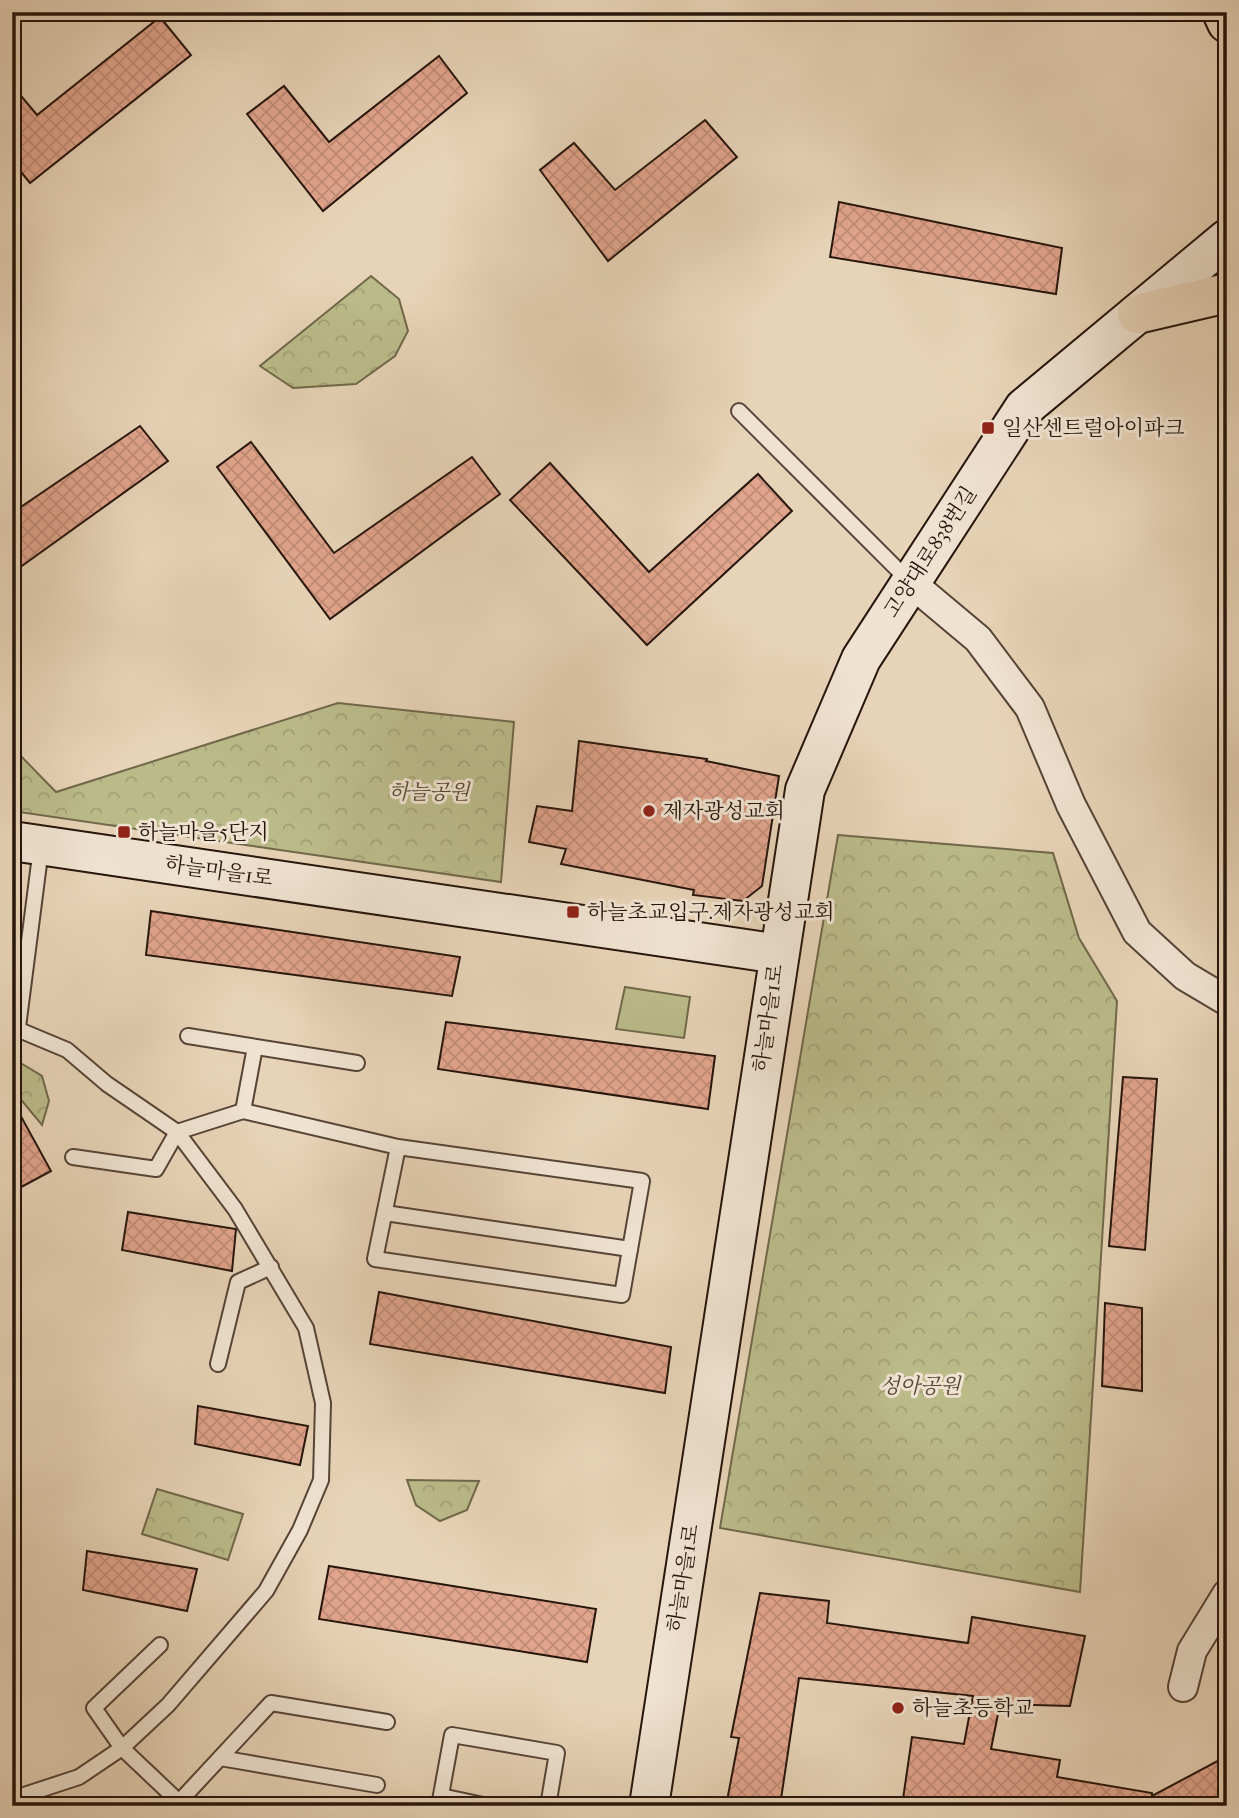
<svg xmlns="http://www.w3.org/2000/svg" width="1239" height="1818" font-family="'IM FELL French Canon','Noto Serif KR',serif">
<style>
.grass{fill:#bbbb8a;stroke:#70684a;stroke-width:2}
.park{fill:url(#park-crowns);stroke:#70684a;stroke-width:2}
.building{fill:url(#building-cross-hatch);stroke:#26150b;stroke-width:2}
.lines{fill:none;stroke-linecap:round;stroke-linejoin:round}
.lane-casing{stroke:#564436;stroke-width:18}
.street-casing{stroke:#564436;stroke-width:32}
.secondary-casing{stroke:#26150b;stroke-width:42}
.primary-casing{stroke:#26150b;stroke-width:42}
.lane{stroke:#efe2d0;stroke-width:14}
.street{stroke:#efe2d0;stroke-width:28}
.secondary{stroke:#efe2d0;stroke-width:38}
.primary{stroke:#e7d3b7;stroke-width:38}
.poi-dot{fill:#8f2418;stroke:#efe2d0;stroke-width:2.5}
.labels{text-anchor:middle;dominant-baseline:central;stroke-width:6;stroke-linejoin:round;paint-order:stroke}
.poi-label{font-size:21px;fill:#26150b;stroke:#efe2d0;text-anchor:start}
.street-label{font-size:21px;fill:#26150b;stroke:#efe2d0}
.park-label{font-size:21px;font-style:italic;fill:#534731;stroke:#efe2d0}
</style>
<defs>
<pattern id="park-crowns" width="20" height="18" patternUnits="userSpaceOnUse" patternTransform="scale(1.75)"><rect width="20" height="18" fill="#bbbb8a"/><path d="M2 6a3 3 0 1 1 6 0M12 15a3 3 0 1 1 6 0" fill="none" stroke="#a1a076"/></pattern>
<pattern id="building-cross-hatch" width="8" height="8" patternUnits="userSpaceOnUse" patternTransform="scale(1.75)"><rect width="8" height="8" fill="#e1a48c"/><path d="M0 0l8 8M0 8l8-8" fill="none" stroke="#c18c77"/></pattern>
</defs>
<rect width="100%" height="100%" fill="#e7d3b7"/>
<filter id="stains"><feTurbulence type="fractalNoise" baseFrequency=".00286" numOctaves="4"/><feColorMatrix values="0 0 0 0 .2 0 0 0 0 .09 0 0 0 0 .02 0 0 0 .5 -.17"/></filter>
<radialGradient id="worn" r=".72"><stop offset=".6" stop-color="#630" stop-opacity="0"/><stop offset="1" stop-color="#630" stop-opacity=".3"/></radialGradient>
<!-- grass -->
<polygon class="grass" points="625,987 690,997 684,1038 616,1029"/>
<!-- park -->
<g class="park">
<polygon points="371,276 399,299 408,331 395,356 356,384 293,388 260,366"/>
<polygon points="338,703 514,722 501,882 12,811 12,747 56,792"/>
<polygon points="838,835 1053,853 1079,938 1117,1001 1080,1592 720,1528"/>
<polygon points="19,1062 42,1076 49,1101 42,1125 12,1089 12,1063"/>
<polygon points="407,1480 479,1481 467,1510 440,1521 416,1505"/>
<polygon points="157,1489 243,1514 228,1560 142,1534"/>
</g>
<!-- building -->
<g class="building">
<polygon points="160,17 191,55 30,183 12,161 12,85 37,115"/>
<polygon points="439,56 467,93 323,211 247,114 284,86 329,142"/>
<polygon points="705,120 737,157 608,261 540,170 574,143 615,190"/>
<polygon points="839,202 1062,248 1056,294 830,257"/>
<polygon points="140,426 168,461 12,573 12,513"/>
<polygon points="251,442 334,553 472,457 500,494 330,619 217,467"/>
<polygon points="550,463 649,572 758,474 792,511 647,645 510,500"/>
<polygon points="579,741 707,759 706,761 779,776 762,886 743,901 693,895 694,890 561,864 566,849 529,842 537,806 572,811"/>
<polygon points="151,911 460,957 452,996 146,955"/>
<polygon points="446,1022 715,1056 708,1109 438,1069"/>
<polygon points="1123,1077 1157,1079 1145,1250 1109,1246"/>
<polygon points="12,1100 51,1171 12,1192"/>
<polygon points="128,1212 236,1229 232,1271 122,1250"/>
<polygon points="379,1292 671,1347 665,1393 370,1344"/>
<polygon points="1105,1303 1142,1308 1142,1391 1102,1386"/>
<polygon points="198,1406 308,1426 300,1465 195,1444"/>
<polygon points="87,1551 197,1569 187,1611 83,1590"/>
<polygon points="329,1566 596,1609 587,1662 319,1619"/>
<polygon points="760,1593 829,1601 827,1623 968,1643 972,1617 1085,1636 1070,1706 1000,1704 991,1749 1060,1760 1057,1777 1152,1793 1152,1796 1227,1756 1227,1806 902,1806 912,1737 964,1744 973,1696 799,1678 780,1806 726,1806 739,1738 731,1737"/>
</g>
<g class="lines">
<defs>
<g id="lane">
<polyline points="739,411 909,581"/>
<polyline points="12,1027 67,1050 107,1084 177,1132 235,1209 306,1328 323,1403 321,1480 300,1530 266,1591 168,1705 122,1748 79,1777 12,1799"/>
<polyline points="18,1027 41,848"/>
<polyline points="188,1036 357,1063"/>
<polyline points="243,1111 255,1047"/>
<polyline points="73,1157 156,1169 177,1132 243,1111 398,1147 642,1181 622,1295 375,1259 398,1147"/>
<polyline points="385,1213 630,1249"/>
<polyline points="218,1364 238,1282 271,1267"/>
<polyline points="160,1645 94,1708 122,1748 179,1802 201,1806"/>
<polyline points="220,1758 377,1785"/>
<polyline points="441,1796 488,1806"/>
<polyline points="179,1802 271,1703 387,1722"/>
<polyline points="439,1806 452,1735 557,1753 548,1806"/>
</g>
<g id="street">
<polyline points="910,582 978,639 1030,708 1071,805 1137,932 1185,976 1227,1001"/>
<polyline points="1183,1687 1192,1651 1227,1594"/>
</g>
<g id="secondary">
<polyline points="12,841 779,954"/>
<polyline points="649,1806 805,790 861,659 1024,408 1227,239"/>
</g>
<g id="primary">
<polyline points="1222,12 1227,23"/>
<polyline points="1137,314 1227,293"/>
</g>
</defs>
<!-- lane casing -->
<use href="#lane" class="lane-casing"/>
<!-- street casing -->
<use href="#street" class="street-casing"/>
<!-- secondary casing -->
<use href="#secondary" class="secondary-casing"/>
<!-- primary casing -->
<use href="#primary" class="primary-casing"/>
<!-- lane -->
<use href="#lane" class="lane"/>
<!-- street -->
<use href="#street" class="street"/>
<!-- secondary -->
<use href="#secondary" class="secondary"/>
<!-- primary -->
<use href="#primary" class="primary"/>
</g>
<!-- markers -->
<g class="poi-dot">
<rect x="981" y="421" width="14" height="14" rx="3.5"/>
<circle cx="649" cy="811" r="7"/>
<rect x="117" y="825" width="14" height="14" rx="3.5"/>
<rect x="566" y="905" width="14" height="14" rx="3.5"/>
<circle cx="898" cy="1708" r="7"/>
</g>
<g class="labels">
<!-- poi labels -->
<g class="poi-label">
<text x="1002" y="428">일산센트럴아이파크</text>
<text x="663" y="811">제자광성교회</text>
<text x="138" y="832">하늘마을5단지</text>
<text x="587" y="912">하늘초교입구.제자광성교회</text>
<text x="912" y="1708">하늘초등학교</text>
</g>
<!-- street labels -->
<g class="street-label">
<text transform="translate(930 552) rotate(-57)">고양대로838번길</text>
<text transform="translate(219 871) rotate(8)">하늘마을1로</text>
<text transform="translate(768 1018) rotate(-82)">하늘마을1로</text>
<text transform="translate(683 1578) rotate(-81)">하늘마을1로</text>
</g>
<!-- park labels -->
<g class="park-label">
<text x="429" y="792">하늘공원</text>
<text x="920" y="1386">성아공원</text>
</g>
</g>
<!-- margin -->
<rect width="1239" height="1818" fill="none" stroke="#e7d3b7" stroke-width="42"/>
<rect x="14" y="14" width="1211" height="1790" fill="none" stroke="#26150b" stroke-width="3.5"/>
<rect x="21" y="21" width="1197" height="1776" fill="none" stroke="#26150b" stroke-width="2"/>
<rect width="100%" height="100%" filter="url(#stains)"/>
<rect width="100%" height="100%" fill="url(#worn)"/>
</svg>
